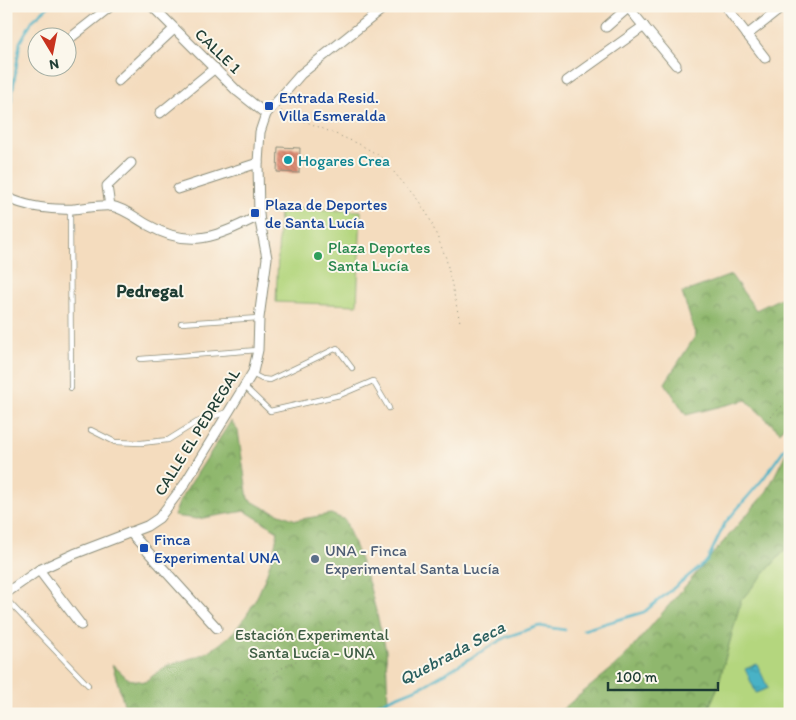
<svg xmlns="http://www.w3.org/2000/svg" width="796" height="720" font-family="Itim,sans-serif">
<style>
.green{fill:#b4d67e;stroke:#6a8a59}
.forest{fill:url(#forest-crowns);stroke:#577a50}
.water{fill:url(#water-ripples);stroke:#34787d}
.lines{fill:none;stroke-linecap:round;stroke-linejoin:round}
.stream{stroke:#48b2c6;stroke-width:2.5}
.building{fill:url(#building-back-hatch)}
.lane-casing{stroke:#8a8c79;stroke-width:6}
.street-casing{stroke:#8a8c79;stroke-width:11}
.path{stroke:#8a8c79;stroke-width:1;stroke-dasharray:1 4;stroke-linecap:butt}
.lane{stroke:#fff;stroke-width:4.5}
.street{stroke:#fff;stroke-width:9}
.transit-dot{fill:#1a4fb4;stroke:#fbf7ec;stroke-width:2}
.culture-dot{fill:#0f9aa8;stroke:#fbf7ec;stroke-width:2}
.leisure-dot{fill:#2e9e5b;stroke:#fbf7ec;stroke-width:2}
.service-dot{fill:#5c6f8a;stroke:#fbf7ec;stroke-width:2}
.labels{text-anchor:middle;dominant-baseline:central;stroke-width:4;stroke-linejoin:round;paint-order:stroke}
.street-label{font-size:16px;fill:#1f3d34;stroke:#fbf7ec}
.transit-label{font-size:16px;fill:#164399;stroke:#fbf7ec;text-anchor:start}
.culture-label{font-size:16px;fill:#0d838f;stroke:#fbf7ec;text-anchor:start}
.leisure-label{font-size:16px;fill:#27864d;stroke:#fbf7ec;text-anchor:start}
.service-label{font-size:16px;fill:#4e5e75;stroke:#fbf7ec;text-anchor:start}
.park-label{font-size:16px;fill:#3d5c43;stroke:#fbf7ec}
.neighbourhood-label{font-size:18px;font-weight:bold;fill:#1f3d34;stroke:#fbf7ec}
.water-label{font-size:18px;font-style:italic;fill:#2b6060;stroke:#fbf7ec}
</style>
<defs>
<pattern id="forest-crowns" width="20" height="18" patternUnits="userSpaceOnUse" patternTransform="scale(1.25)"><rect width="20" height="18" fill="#8fb76d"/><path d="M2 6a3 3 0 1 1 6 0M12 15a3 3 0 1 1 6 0" fill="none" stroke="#74965a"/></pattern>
<pattern id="water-ripples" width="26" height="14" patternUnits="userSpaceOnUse" patternTransform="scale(1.25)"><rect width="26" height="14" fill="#48b2c6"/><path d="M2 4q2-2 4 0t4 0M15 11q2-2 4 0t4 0" fill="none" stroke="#3b92a2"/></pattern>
<pattern id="building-back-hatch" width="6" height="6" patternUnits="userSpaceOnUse" patternTransform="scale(1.25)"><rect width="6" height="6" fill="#e08d74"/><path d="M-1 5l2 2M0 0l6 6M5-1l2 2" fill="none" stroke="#b57460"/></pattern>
</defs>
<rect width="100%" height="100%" fill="#fbf7ec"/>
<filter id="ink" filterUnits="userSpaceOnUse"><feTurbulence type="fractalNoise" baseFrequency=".02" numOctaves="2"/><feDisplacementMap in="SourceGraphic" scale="10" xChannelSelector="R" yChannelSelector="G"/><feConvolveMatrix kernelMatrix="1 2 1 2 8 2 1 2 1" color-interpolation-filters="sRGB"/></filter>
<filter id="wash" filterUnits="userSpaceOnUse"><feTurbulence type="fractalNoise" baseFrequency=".0096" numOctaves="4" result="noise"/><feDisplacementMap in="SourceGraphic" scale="20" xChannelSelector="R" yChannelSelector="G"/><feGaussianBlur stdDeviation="1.12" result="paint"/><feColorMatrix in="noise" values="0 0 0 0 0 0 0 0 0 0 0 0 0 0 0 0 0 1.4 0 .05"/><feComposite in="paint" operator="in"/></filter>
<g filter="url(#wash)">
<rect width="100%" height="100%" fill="#f4dcbe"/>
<!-- green -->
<g class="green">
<polygon points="280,208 361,211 357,305 276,302"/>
<polygon points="790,544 790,714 706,714 717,689 741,600"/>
</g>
<!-- forest -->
<g class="forest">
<polygon points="731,275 756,310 781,298 790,308 790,417 780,432 746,400 686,415 665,383 696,335 682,293"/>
<path d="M231,421L238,431L248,499L264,508L296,520L331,514L345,520L369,584L386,650L388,706L391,714H127L112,664L128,679L145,682C152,677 159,670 167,666C179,661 192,659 203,654C249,633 269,577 278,531L245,511L197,519L174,516L180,500Z"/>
<polygon points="790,445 790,544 741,600 717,689 706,714 554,714 558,713 621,661 767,491"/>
</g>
<!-- water -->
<polygon class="water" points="757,664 768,688 756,693 745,669"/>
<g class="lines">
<!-- stream -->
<g class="stream">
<polyline points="6,136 20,42 32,21 49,6"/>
<polyline points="583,630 644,612 707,561 725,523 763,479 790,441"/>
<polyline points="353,714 425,685 506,637 539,626 565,630"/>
</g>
</g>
<g id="blocks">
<!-- building -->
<polygon class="building" points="278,147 300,148 299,173 277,172"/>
</g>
</g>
<g filter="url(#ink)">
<use href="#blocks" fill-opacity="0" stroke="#8a8c79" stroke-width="1"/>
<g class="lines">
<defs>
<g id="lane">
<polyline points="70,209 71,388"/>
<polyline points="181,323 259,318"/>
<polyline points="140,359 258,350"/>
<polyline points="252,374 262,379 270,380 337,348 352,368"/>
<polyline points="245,387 270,411 340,395 373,381 389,408"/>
<polyline points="91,430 115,442 141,443 168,440 197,422 227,412"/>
<polyline points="6,599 88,685"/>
</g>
<g id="street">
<polyline points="152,6 237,91 266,114"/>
<polyline points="627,6 676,65"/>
<polyline points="725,6 765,58"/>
<polyline points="606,27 630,6"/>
<polyline points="747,35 784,6"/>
<polyline points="69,39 111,6"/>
<polyline points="118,81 174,29"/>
<polyline points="567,81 644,26"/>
<polyline points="160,113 215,68"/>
<polyline points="178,189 258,163"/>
<path d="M6,197C26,207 52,210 73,209C85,208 99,205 111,206C124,208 137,219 148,225C191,250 218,236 259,216"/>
<polyline points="110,206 107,186 131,163"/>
<polyline points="130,532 217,628"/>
<polyline points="39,570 81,625"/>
<polyline points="6,593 39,570 74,554 147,526 159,518 184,485 253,372 258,350 259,318 267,258 259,216 258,163 260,132 266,114 301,74 386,6"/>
</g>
</defs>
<!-- lane casing -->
<use href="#lane" class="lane-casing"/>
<!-- street casing -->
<use href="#street" class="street-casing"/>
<!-- path -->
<g class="path">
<polyline points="281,111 359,144 380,156 418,200 429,217 446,258 460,322"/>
<polyline points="770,417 790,399"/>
<path d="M245,714L242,705C250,680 294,662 317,651"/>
</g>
<!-- lane -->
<use href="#lane" class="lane"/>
<!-- street -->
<use href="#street" class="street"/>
</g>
</g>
<!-- markers -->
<g class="transit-dot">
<rect x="264" y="101" width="10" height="10" rx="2.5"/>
<rect x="250" y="208" width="10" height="10" rx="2.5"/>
<rect x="139" y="543" width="10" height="10" rx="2.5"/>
</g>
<circle class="culture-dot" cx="288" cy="160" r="5"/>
<circle class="leisure-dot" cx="318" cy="256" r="5"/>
<circle class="service-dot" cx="315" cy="559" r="5"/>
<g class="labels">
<!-- street labels -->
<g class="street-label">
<text transform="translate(218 51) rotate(44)">CALLE 1</text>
<text transform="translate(197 432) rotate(-58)">CALLE EL PEDREGAL</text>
</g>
<!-- transit labels -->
<g class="transit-label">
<text x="279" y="97">Entrada Resid.<tspan x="279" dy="18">Villa Esmeralda</tspan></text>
<text x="265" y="204">Plaza de Deportes<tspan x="265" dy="18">de Santa Lucía</tspan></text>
<text x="154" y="539">Finca<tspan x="154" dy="18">Experimental UNA</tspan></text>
</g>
<!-- culture labels -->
<g class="culture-label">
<text x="298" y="160">Hogares Crea</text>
</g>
<!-- leisure labels -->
<g class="leisure-label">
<text x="328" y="247">Plaza Deportes<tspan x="328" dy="18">Santa Lucía</tspan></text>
</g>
<!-- service labels -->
<g class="service-label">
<text x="325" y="550">UNA - Finca<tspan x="325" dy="18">Experimental Santa Lucía</tspan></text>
</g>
<!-- park labels -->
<g class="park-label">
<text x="312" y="634">Estación Experimental<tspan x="312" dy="18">Santa Lucía - UNA</tspan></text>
</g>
<!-- neighbourhood labels -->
<g class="neighbourhood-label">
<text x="150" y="291">Pedregal</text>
</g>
<!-- water labels -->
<g class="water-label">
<text transform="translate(452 653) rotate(-28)">Quebrada Seca</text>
</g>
</g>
<!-- margin -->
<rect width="796" height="720" fill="none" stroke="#fbf7ec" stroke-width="25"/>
<!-- north arrow -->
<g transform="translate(52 52) rotate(170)"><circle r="24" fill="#fbf7ec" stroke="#a3ada2"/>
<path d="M0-4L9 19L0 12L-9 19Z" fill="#c8321e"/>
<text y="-8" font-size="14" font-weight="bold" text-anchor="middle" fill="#1f3d34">N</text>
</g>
<!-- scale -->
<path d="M608 682v8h110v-8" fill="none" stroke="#1f3d34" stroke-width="2.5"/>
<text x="616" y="682" font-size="15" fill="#1f3d34" stroke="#fbf7ec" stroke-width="4" paint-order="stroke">100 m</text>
</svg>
